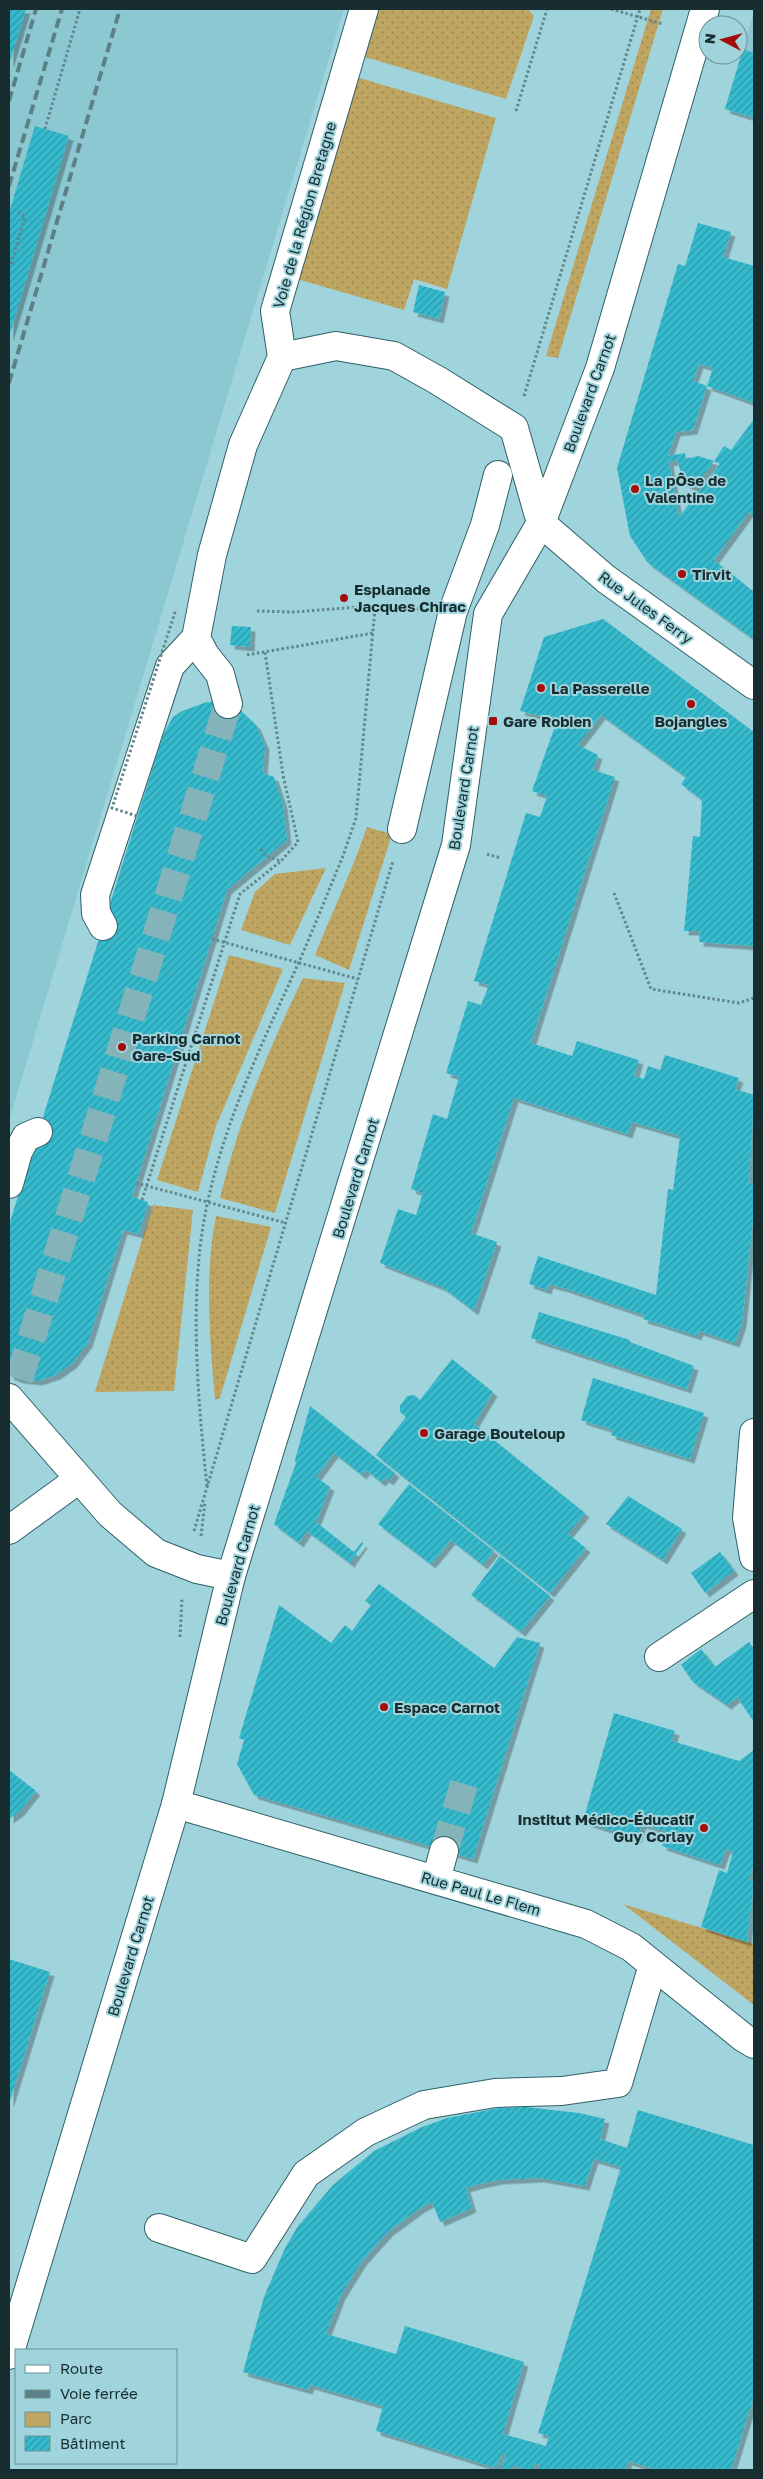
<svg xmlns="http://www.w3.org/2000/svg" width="763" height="2479" font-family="'Golos Text',sans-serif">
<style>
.built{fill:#8bc8d2}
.green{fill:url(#green-dots)}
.building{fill:url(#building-hatch);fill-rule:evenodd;filter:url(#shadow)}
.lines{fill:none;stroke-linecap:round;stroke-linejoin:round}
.minor-tunnel{stroke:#85b3ba;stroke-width:28;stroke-dasharray:28 14;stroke-linecap:butt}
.minor-casing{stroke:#2e6067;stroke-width:30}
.path{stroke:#61878d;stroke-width:3;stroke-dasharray:2.5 2.5;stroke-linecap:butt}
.minor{stroke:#fff;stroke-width:28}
.rail{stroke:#5c8086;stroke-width:4;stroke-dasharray:10 5;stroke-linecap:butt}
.path-bridge{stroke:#61878d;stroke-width:3;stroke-dasharray:2.5 2.5;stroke-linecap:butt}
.poi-dot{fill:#a40e0a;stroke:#a0d4dd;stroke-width:2}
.labels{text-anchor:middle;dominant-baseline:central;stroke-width:4;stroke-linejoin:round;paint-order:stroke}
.street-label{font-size:15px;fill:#182d30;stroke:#a0d4dd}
.poi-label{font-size:15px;font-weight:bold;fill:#182d30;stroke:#a0d4dd;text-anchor:start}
</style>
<defs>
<pattern id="green-dots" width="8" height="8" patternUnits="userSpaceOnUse" patternTransform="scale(1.25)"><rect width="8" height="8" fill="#bfa562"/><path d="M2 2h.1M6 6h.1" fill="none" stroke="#9a8751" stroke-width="1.8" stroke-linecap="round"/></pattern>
<pattern id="building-hatch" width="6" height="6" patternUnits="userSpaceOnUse" patternTransform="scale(1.25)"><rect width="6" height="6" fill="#36bbce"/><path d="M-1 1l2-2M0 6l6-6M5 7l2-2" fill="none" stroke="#2d98a8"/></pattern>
<filter id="shadow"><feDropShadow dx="4.5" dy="4.5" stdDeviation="0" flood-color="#0004"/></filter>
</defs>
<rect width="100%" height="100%" fill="#a0d4dd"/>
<!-- built -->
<g class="built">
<polygon points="9,9 344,9 9,1121"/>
<polygon points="754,11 754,118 725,109"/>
</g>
<!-- green -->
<g class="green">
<polygon points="379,9 528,9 534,16 506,99 365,57"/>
<polygon points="651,9 663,9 558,358 546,356"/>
<polygon points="356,77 496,118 447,289 414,279 404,310 297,279"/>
<path d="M367,827L392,834L349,970L315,955C332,912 352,871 367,827Z"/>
<polygon points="326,868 290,945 241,930 255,892 275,874"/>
<polygon points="229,955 283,969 216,1126 198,1192 157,1180"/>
<path d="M303,978L345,983L275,1213L220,1198C239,1119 268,1051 303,978Z"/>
<polygon points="153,1205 193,1210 174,1391 95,1392"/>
<path d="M216,1216L271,1227L220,1398L215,1400C210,1341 204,1275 216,1216Z"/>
<polygon points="623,1904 754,1944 754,2005"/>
</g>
<!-- building -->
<g class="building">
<polygon points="9,9 26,9 9,64"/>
<polygon points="743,49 754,53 754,118 725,109"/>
<polygon points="35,126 69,136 9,337 9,213"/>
<polygon points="698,223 731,232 723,257 754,266 754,403 707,386 713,368 699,364 693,381 707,386 693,430 676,432 668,456 685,453 686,459 698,456 714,461 694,488 682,482 678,460 669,462 679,517 720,464 714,461 724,446 731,450 754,419 754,516 749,512 714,560 753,591 754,589 754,635 752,638 648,563 630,536 617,468 678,264 685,266"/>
<polygon points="419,285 445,292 439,319 413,312"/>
<polygon points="603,619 754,732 754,946 699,942 700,931 684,931 693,836 700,837 702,800 681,784 686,777 601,715 578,745 598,755 593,770 615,777 531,1043 572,1056 577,1041 639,1060 634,1076 644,1079 648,1066 660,1070 665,1055 739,1078 735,1089 754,1095 749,1184 754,1184 754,1210 742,1323 735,1343 699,1331 697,1336 660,1324 643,1319 644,1315 564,1288 549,1284 547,1290 529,1284 538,1256 656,1295 668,1189 673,1190 680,1136 632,1122 628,1134 514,1098 471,1233 497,1242 474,1311 442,1287 380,1263 398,1209 416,1215 423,1193 411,1189 433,1114 447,1119 459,1077 446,1073 468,1001 481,1005 489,985 474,981 526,813 540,817 547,796 532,791 555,726 541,716 520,711 544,637"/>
<polygon points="232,626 251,627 250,647 230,645"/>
<polygon points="207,702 222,702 238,708 256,725 265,746 263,773 274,777 283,804 287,840 227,890 132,1197 148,1202 139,1234 123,1230 88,1343 72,1364 56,1375 38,1381 19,1379 9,1375 9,1225 163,735 173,717 182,711"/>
<polygon points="539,1312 630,1340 630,1342 694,1366 687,1389 531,1338"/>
<polygon points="452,1359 493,1392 474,1424 585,1513 568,1534 586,1548 550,1593 376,1455 406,1417 400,1412 400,1406 407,1396 414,1395 420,1400"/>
<polygon points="593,1378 704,1413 690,1459 611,1435 613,1430 581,1420"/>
<polygon points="310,1406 395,1473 389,1481 385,1478 381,1482 366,1470 362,1475 334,1453 316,1477 330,1487 316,1522 354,1552 362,1542 363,1544 350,1563 307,1531 299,1543 274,1524 296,1463 295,1460"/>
<polygon points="409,1484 494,1551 483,1565 451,1540 431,1564 378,1524"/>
<polygon points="628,1496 682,1529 663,1560 606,1524"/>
<polygon points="720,1552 734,1571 705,1593 691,1573"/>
<polygon points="500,1556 550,1596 521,1632 471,1595"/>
<polygon points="379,1584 494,1668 517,1637 540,1643 473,1859 254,1795 237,1764 244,1740 239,1738 279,1605 331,1643 345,1625 352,1631 371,1605 365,1601"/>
<polygon points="749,1642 754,1649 754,1722 737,1697 727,1705 693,1682 681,1665 701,1649 715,1667"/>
<polygon points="614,1713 675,1731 672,1741 739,1761 754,1750 754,1864 749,1880 754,1882 747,1942 701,1927 719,1870 727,1873 733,1852 726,1849 720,1865 662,1846 667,1832 642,1824 637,1839 583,1821"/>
<polygon points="9,1770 36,1791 19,1812 9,1819"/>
<polygon points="9,1959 50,1972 9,2104"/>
<path d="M526,2107L579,2113L605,2119L600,2139L627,2148L638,2110L754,2145V2396L731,2470H658L628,2461L625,2470H538L540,2465L535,2463L533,2470H522V2468L513,2465L512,2470H507L501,2468L506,2455L502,2453L496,2468L376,2431L383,2406L310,2385L308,2390L243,2372L264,2297L285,2248L298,2226L333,2185L374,2151L422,2127L447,2118L499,2108ZM594,2159L621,2167L538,2433L549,2436L546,2446L503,2434L524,2362L405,2326L396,2354L326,2334L341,2295L362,2261L389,2231L422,2207L432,2202L440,2222L472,2208L466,2188L479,2184L499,2180L540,2178L585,2186Z"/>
</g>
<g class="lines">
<!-- minor-tunnel -->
<g class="minor-tunnel">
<polyline points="19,1379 228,704"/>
<polyline points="444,1851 465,1781"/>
</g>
<defs>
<g id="minor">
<polyline points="282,357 336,346 394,356 437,380 514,428 541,523"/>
<polyline points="541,523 606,579 754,685"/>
<polyline points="228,704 220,674 205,655 196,638 212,555 243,445 282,357 275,311 364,9"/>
<polyline points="402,829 453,611 485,525 498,475"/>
<polyline points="103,926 96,913 95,895 170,666 196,638"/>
<polyline points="9,1184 18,1152 26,1137 38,1132"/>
<polyline points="9,1398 110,1514 156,1553 197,1569 231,1576"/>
<polyline points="754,1433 747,1518 754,1557"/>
<polyline points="9,1530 79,1479"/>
<polyline points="659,1657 754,1594"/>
<polyline points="176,1804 586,1924 631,1947 744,2038 754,2044"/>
<polyline points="436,1880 444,1851"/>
<polyline points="159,2228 252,2259 306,2174 366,2132 424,2105 495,2093 562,2091 618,2083 653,1965"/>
<polyline points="9,2355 176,1804 231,1576 456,845 488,614 541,523 600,368 705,9"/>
</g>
</defs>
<!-- minor casing -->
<use href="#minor" class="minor-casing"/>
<!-- path -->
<g class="path">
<polyline points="611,9 663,24"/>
<polyline points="516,111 547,9"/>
<polyline points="45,129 80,9"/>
<polyline points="11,264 25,217 17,211"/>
<polyline points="524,396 640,9"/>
<polyline points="257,611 294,612 359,607 419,609"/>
<polyline points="247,655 373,633"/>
<polyline points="261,849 266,856 281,861 298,842 283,775 265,652"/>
<polyline points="487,854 501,858"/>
<polyline points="614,893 651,989 739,1003 754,998"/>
<polyline points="212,939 358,979"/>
<polyline points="136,1183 286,1223"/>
<polyline points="142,1200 240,894 281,861"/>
<path d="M207,1486C198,1402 189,1298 205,1215C222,1126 261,1046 298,964C314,928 328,892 343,856L356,818L375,608"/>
<polyline points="194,1531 393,861"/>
<polyline points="201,1536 205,1502"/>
<polyline points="180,1637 182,1598"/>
</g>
<!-- minor -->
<use href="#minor" class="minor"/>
<!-- rail -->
<g class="rail">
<polyline points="9,101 36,9"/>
<polyline points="9,186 62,9"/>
<polyline points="9,383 120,9"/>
</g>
<!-- path-bridge -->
<polyline class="path-bridge" points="137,816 112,808 176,609"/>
</g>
<!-- markers -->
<g class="poi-dot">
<circle cx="635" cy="489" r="5"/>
<circle cx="682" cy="574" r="5"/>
<circle cx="344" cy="598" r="5"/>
<circle cx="541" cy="688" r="5"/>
<circle cx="691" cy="704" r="5"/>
<rect x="488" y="716" width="10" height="10" rx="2.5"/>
<circle cx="122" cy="1047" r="5"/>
<circle cx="424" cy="1433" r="5"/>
<circle cx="384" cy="1707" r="5"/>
<circle cx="704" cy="1828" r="5"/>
</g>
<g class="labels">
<!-- street labels -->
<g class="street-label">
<text transform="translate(304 215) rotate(-74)">Voie de la Région Bretagne</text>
<text transform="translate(589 393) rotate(-70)">Boulevard Carnot</text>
<text transform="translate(646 607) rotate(36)">Rue Jules Ferry</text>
<text transform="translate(463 788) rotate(-81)">Boulevard Carnot</text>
<text transform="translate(355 1178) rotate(-73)">Boulevard Carnot</text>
<text transform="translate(237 1565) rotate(-74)">Boulevard Carnot</text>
<text transform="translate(481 1893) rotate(16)">Rue Paul Le Flem</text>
<text transform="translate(130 1956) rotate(-73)">Boulevard Carnot</text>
</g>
<!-- poi labels -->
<g class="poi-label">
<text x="645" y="480">La pÔse de<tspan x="645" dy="17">Valentine</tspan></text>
<text x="692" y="574">Tirvit</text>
<text x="354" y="589">Esplanade<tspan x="354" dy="17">Jacques Chirac</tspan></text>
<text x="551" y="688">La Passerelle</text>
<text x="503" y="721">Gare Robien</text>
<text x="691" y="721" text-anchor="middle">Bojangles</text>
<text x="132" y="1038">Parking Carnot<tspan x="132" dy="17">Gare-Sud</tspan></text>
<text x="434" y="1433">Garage Bouteloup</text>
<text x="394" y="1707">Espace Carnot</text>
<text x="694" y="1819" text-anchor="end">Institut Médico-Éducatif<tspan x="694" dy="17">Guy Corlay</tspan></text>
</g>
</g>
<!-- border -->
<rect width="763" height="2479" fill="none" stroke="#182d30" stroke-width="20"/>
<!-- legend -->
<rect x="15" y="2349" width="162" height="115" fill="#a0d4dd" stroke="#6a9198"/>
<rect x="25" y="2365" width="25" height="8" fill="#ffffff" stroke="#6a9198"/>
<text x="60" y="2374" font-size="15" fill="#182d30">Route</text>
<rect x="25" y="2390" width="25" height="8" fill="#5c8086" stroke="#6a9198"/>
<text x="60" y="2399" font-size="15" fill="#182d30">Voie ferrée</text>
<rect x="25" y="2412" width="25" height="15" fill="#bfa562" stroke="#6a9198"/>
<text x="60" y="2424" font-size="15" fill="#182d30">Parc</text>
<rect x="25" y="2436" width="25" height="15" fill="url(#building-hatch)" stroke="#6a9198"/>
<text x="60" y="2449" font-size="15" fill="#182d30">Bâtiment</text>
<!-- north arrow -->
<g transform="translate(723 40) rotate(276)"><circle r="24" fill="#a0d4dd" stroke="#6a9198"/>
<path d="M0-4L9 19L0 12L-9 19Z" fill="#a40e0a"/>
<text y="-8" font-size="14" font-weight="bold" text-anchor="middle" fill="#182d30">N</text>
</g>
</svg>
